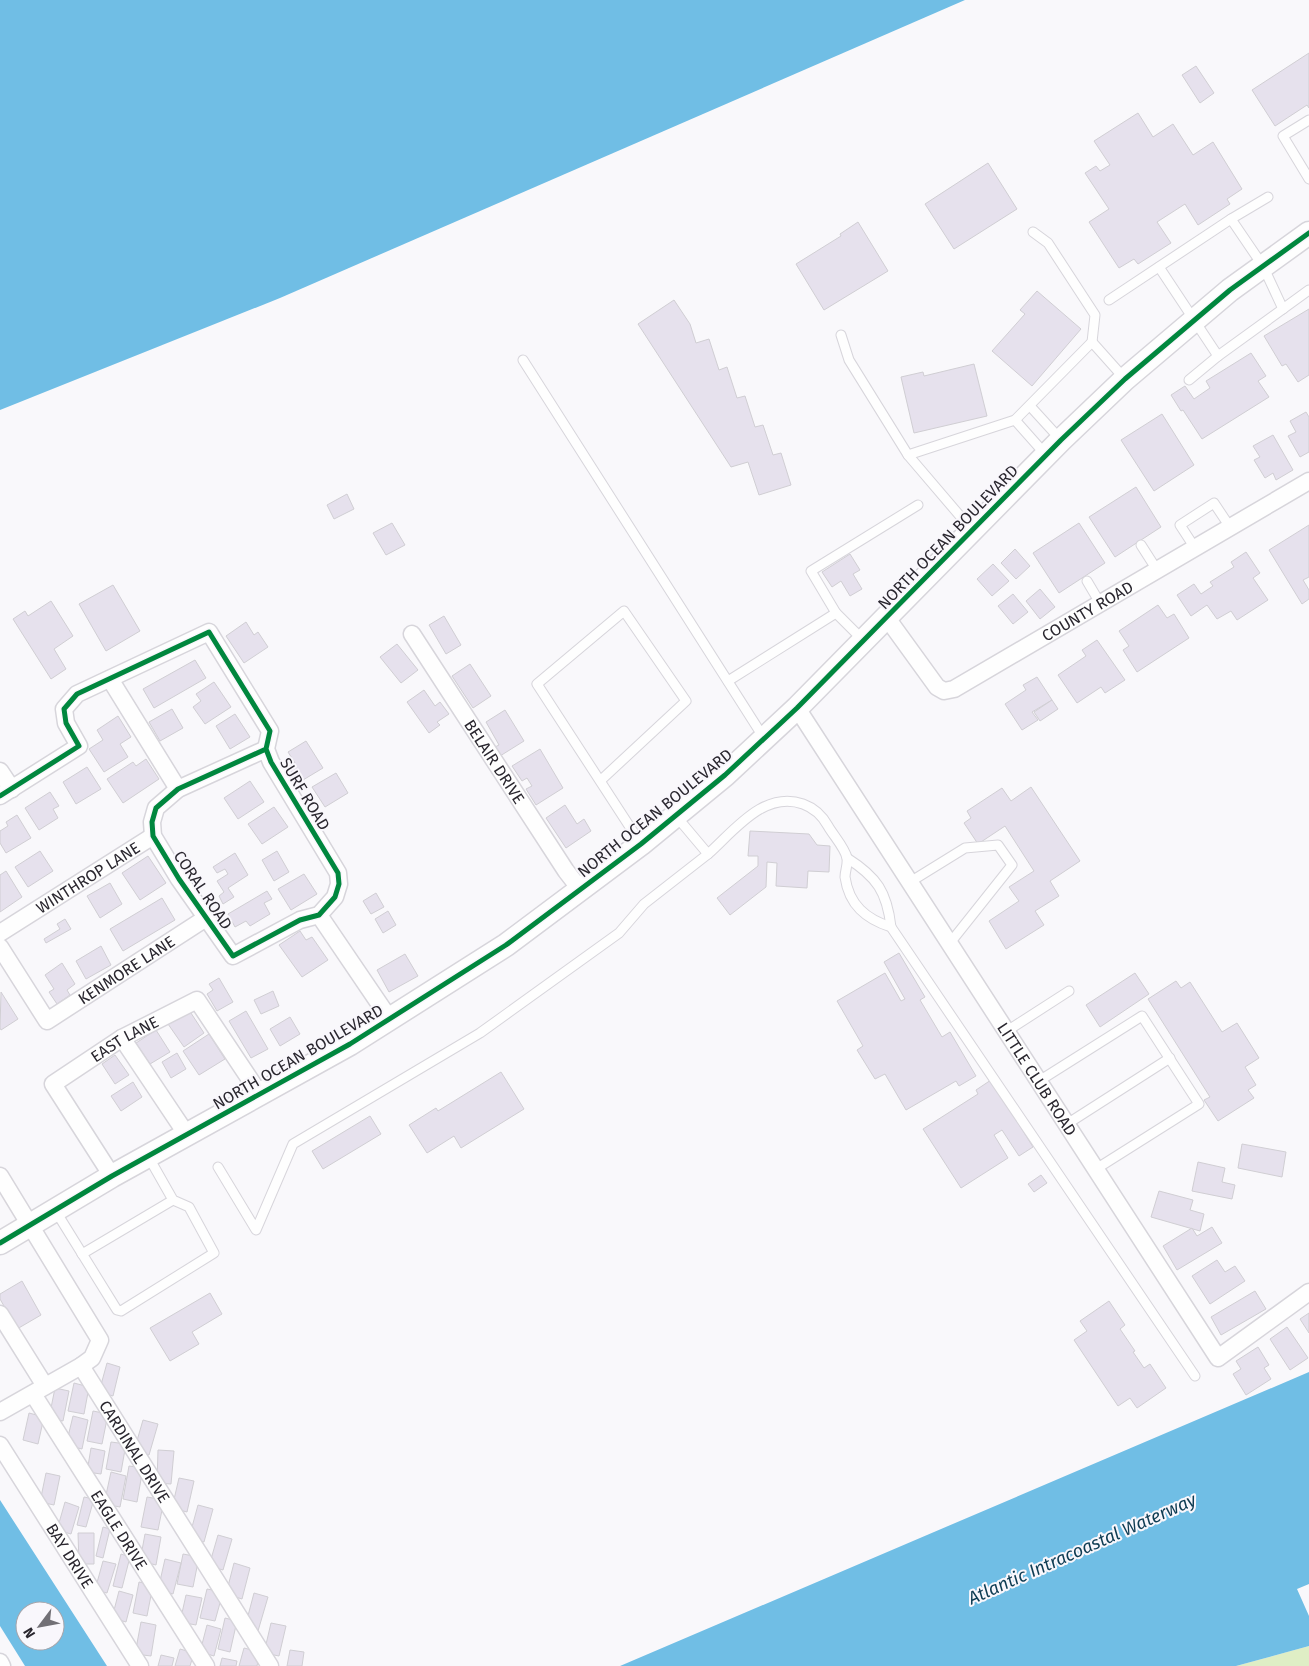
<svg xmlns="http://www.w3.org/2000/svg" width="1309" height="1666" font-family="'Fira Sans',sans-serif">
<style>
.green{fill:#dfeec5}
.water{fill:#70bee5;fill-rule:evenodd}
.building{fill:#e6e1ed;stroke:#d0ced3}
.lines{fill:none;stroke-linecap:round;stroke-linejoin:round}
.service-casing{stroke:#d7d5db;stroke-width:11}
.minor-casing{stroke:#d7d5db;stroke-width:19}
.secondary-casing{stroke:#d7d5db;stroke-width:25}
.service{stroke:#fefefe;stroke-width:9}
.minor{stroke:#fefefe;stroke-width:16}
.secondary{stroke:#fefefe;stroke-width:22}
.cycleway-casing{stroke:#f9f7fc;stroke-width:8}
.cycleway{stroke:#00873e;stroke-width:5}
.labels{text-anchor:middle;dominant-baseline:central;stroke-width:4;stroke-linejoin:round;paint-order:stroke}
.street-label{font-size:16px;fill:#2a272f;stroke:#f9f7fc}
.water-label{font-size:18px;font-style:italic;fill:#0e3c53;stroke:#f9f7fc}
</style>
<rect width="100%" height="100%" fill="#f9f8fb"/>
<!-- green -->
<polygon class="green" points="1309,1646 1309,1666 1236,1666"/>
<!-- water -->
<g class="water">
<polygon points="0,0 965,0 280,298 0,410"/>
<polygon points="1309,1372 1309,1584 1297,1589 1309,1616 1309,1646 1236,1666 620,1666"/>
<path d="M0,1500L107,1666H25L0,1626ZM25,1611H55V1641H25Z"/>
</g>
<!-- building -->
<g class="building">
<polygon points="1309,53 1309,108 1307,105 1275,126 1252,90"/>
<polygon points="1196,66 1214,93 1200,103 1182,75"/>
<polygon points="1138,113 1153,137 1173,124 1193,155 1213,142 1242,189 1227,199 1230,204 1198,225 1185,204 1157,222 1171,243 1138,264 1134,259 1119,268 1089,222 1109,209 1085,173 1096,166 1100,171 1110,165 1094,141"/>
<polygon points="988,163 1017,209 954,249 925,204"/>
<polygon points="858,222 888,271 824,310 796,264 841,236 840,234"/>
<polygon points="1037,291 1081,329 1032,386 992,351 1025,314 1020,310"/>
<polygon points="674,300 690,324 696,343 709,339 719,370 727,367 737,398 745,396 755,427 763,425 773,455 781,453 791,485 759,495 748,462 731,467 638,324"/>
<polygon points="1309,309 1309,375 1298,382 1286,364 1282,366 1264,336"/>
<polygon points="1251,353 1266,376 1258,381 1269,397 1202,439 1183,410 1181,411 1171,395 1185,386 1194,399 1210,388 1206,381"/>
<polygon points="974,364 987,416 914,433 901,377 923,372 924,376"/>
<polygon points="1306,412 1309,417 1309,452 1300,457 1288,436 1296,432 1290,421"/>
<polygon points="1162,414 1194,465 1154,491 1121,440"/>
<polygon points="1273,435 1293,470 1276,480 1273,473 1265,478 1254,460 1260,457 1253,446"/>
<polygon points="1136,487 1161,527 1115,557 1089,517"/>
<polygon points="347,494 354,509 334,519 327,505"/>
<polygon points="392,523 405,545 386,555 373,533"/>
<polygon points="1079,523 1105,563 1059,593 1033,553"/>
<polygon points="1309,525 1309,577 1303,580 1309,590 1309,599 1302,604 1269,550"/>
<polygon points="1015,549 1030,566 1016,579 1001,563"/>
<polygon points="1246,552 1260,573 1253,578 1268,600 1237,620 1231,611 1217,619 1207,605 1191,616 1177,595 1194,584 1201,594 1213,586 1210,582 1234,567 1231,562"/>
<polygon points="850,554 860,570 853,574 862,589 850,596 841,581 832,587 822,572"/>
<polygon points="993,564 1009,581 992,596 977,579"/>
<polygon points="113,585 140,631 106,651 79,604"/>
<polygon points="1040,589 1055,607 1040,619 1026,601"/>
<polygon points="1013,594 1028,612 1013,624 998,606"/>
<polygon points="51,601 73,636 54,649 66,669 51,679 13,619 25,611 28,616"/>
<polygon points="1158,605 1167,618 1174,614 1189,638 1137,672 1123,650 1129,646 1119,631"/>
<polygon points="444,616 461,645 446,654 429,625"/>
<polygon points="246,622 254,635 258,632 268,647 244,663 226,636"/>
<polygon points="1097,640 1125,680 1105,693 1101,687 1077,703 1058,675 1086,656 1082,650"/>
<polygon points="397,644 418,670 401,683 380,657"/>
<polygon points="195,660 206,678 154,708 143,689"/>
<polygon points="470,664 491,696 473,708 452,676"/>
<polygon points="1037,677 1052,700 1032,712 1038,720 1022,730 1005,704 1026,690 1023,685"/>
<polygon points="214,682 231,707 205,724 193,707 201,701 196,694"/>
<polygon points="424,690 435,706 440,702 449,714 437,722 440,725 429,733 407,702"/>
<polygon points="1052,700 1058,709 1040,721 1034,712"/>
<polygon points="172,709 183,728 160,741 149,722"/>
<polygon points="505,710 524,741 500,756 495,747 499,745 486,722"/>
<polygon points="235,714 250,737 230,749 216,726"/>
<polygon points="118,716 131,737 120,744 128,757 104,772 89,749 103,740 97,730"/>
<polygon points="306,741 323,768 298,783 288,766 295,763 288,752"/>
<polygon points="540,749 563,788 536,805 526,789 532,786 527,778 522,781 512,766"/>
<polygon points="146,759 159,779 123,803 107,779 133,762 136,766"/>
<polygon points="87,767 101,789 76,804 63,782"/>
<polygon points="336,773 348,793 325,807 312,787"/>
<polygon points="250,781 264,802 238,819 224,798"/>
<polygon points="1031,787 1080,861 1050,881 1059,896 1035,911 1044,925 1006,949 989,921 1019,901 1009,887 1034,871 1005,826 978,844 964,823 971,818 967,811 1002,788 1011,801"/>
<polygon points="50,792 59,806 53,809 58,818 39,830 25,808"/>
<polygon points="565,805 577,824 584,819 591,831 566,848 546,818"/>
<polygon points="274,807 288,827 262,844 248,824"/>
<polygon points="17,815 31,838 6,853 0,843 0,831 8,826 6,822"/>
<polygon points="750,831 809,834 817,845 830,846 829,872 808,871 807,888 776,886 777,863 767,862 766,887 730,915 717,898 758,866 758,856 748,856"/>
<polygon points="40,851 53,871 28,887 15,867"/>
<polygon points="277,851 289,872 274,881 262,860"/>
<polygon points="235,853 248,875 228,888 234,897 223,904 219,896 224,892 217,881 228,874 225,869 217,873 213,867"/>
<polygon points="148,856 166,883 140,900 122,873"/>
<polygon points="6,871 22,897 0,912 0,875"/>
<polygon points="304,874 317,894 291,910 278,889"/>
<polygon points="110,883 122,904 100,918 87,896"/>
<polygon points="267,891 272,899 264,903 270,914 250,926 246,921 235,927 228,914"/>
<polygon points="376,893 384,907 371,914 363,901"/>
<polygon points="162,898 175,920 123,951 110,929"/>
<polygon points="388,911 396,925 383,933 375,919"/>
<polygon points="65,919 71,929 46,943 44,939 60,929 57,924"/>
<polygon points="300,931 306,940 312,937 328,960 302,977 279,945"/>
<polygon points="101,946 111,965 86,979 76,961"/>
<polygon points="899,953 925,997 920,1000 942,1037 950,1032 976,1076 959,1086 956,1081 906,1110 885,1074 875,1079 857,1050 863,1046 837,1001 885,973 901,1001 905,999 884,962"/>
<polygon points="405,954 418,976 389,992 377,970"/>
<polygon points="62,963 75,984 67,990 70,995 57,1004 49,992 54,989 45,975"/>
<polygon points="1135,973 1149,994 1100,1027 1086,1005"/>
<polygon points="219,978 233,1002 217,1011 207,994 213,990 209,984"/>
<polygon points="1176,981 1181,988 1190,982 1222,1032 1237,1023 1259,1058 1245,1067 1256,1085 1248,1090 1254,1098 1218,1121 1204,1100 1210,1097 1148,999"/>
<polygon points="273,991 279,1006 261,1014 254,1000"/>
<polygon points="1,992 18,1019 1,1030 0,1028"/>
<polygon points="189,1010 204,1033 184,1047 168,1024"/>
<polygon points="246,1011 268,1049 251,1058 229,1021"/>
<polygon points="290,1017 300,1034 280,1046 270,1029"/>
<polygon points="156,1030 170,1052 150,1064 136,1043"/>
<polygon points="209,1034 225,1059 199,1075 183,1051"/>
<polygon points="177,1053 186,1069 171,1078 162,1062"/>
<polygon points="115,1055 129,1075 115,1084 102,1064"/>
<polygon points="501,1072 524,1109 461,1148 454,1136 427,1153 409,1125 436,1108 438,1111"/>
<polygon points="991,1080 1033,1147 1019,1156 1002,1130 994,1135 1008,1158 961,1188 923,1129 978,1094 976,1090"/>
<polygon points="133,1082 142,1097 121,1111 111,1096"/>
<polygon points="370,1116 381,1134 323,1169 312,1151"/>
<polygon points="1242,1144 1286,1152 1282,1177 1238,1168"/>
<polygon points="1198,1162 1225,1168 1222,1182 1235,1185 1232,1199 1192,1191"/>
<polygon points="1041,1175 1047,1183 1034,1192 1028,1184"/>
<polygon points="1159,1191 1193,1200 1190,1210 1204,1214 1200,1231 1151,1217"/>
<polygon points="1212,1227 1222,1243 1177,1270 1163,1246 1192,1228 1197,1236"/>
<polygon points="1217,1260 1225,1272 1235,1266 1245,1281 1210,1304 1192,1276"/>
<polygon points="22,1281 41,1315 17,1329 0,1299 0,1294"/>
<polygon points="1255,1291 1266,1309 1221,1335 1211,1317"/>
<polygon points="210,1293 222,1314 192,1332 199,1344 170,1361 150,1328"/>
<polygon points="1109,1301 1125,1325 1120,1329 1135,1351 1133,1352 1144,1368 1150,1364 1166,1388 1137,1408 1130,1398 1118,1406 1074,1340 1087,1331 1080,1321"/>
<polygon points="1309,1313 1309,1333 1300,1319"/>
<polygon points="1287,1327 1308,1358 1290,1370 1270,1339"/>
<polygon points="1258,1347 1269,1365 1264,1368 1271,1379 1246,1395 1233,1374 1241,1369 1236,1361"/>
<polygon points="107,1363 120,1367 113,1396 99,1392"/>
<polygon points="74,1383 89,1387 84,1414 68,1411"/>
<polygon points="55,1388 69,1391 63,1421 49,1418"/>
<polygon points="93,1411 108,1414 102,1444 87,1441"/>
<polygon points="29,1413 44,1417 38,1444 23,1440"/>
<polygon points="73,1416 88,1420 82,1449 66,1445"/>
<polygon points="143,1420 158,1424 149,1455 134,1451"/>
<polygon points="111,1442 126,1444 121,1472 106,1469"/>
<polygon points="91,1448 105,1451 101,1474 87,1472"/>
<polygon points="158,1450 174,1451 171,1484 157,1483"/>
<polygon points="129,1466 143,1468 137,1502 123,1499"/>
<polygon points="111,1472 126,1476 120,1507 104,1504"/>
<polygon points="46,1473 60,1476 54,1505 40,1502"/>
<polygon points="179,1478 194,1481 187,1512 172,1508"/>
<polygon points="84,1497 94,1499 86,1527 77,1525"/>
<polygon points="147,1497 164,1500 158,1530 141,1527"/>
<polygon points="65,1502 79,1507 71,1534 57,1530"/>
<polygon points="198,1505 213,1509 204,1542 189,1538"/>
<polygon points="103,1527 110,1529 103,1558 96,1556"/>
<polygon points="78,1533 94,1533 94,1564 79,1564"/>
<polygon points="145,1534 161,1537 156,1565 140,1561"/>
<polygon points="218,1535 232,1539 223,1570 209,1566"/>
<polygon points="121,1554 130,1557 122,1588 113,1586"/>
<polygon points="183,1554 199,1557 193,1587 177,1584"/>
<polygon points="165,1559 181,1563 173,1594 158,1590"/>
<polygon points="103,1561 116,1564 107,1593 95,1590"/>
<polygon points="234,1563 250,1568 242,1599 226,1594"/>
<polygon points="139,1582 153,1585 147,1616 133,1613"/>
<polygon points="207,1589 223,1592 215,1621 200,1618"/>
<polygon points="119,1591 133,1595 126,1622 112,1618"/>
<polygon points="254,1593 268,1597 258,1631 245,1627"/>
<polygon points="186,1595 202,1598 196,1625 180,1622"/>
<polygon points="225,1618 237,1621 230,1652 218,1649"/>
<polygon points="141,1622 156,1625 151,1656 135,1654"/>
<polygon points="271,1623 286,1626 279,1656 264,1653"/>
<polygon points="207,1625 221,1629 214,1656 200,1652"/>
<polygon points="244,1648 260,1652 257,1666 239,1666"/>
<polygon points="180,1649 194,1653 190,1666 175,1666"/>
<polygon points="290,1650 304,1652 302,1666 287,1666"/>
<polygon points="161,1655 174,1658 172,1666 158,1666"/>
<polygon points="222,1658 237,1661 236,1666 220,1666"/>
</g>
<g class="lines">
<defs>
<g id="service">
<polyline points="1309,120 1283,136 1309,179"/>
<polyline points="1268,197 1231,219 1263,266 1283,309"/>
<polyline points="1033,232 1048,243 1095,315 1092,342"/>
<polyline points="1159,267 1218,356 1189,380"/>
<polyline points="1109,300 1231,219"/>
<polyline points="841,335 849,360 908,455 1015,420 1092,342 1125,379"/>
<polyline points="1218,356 1309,290"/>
<polyline points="523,360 764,738"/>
<polyline points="1030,406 1061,440"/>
<polyline points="1015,420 1046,455"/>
<polyline points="908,455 972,530"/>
<polyline points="1141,545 1157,570"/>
<polyline points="1195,548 1180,525 1214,503 1230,527"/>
<polyline points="1087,581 1100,603"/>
<polyline points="864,641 836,613 811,571 918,505"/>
<polyline points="728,681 836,613"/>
<polyline points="600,781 686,701 624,611 537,684 641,844"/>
<path d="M676,816L708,854C734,831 764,790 803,804C814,808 822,815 828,826C833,835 845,848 847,858C848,865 845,871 845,877C849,905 866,919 891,927L1195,1376"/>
<path d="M847,858C877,877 887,892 891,927"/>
<polyline points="910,882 965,848 998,845 1012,865 950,943"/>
<polyline points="1007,1031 1069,991"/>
<polyline points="1039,1081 1142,1016 1199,1104 1096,1169"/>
<polyline points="1067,1124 1170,1058"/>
<polyline points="218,1167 256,1230 293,1144 480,1033 619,933 644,904 708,854"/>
<polyline points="55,1210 117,1310 121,1311 214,1253 189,1207 173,1200 148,1156"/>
<polyline points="82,1254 173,1200"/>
</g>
<g id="minor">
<path id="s1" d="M887,618L937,687L944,691L954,689L1309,481"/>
<path id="s2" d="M412,634L566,871L580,889"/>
<polyline points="110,679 178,789"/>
<path id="s3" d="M797,708L1218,1358L1309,1292"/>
<polyline points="0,771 12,789"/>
<polyline points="0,796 79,746 66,723 64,709 77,694 209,632 270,731 266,749 271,762 338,873 339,884 335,897 319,915 300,920 233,956 179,879 153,836 152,822 156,808 178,789 266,749"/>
<polyline points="319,915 389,1018"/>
<path id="s4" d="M0,933L153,836"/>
<path id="s5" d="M0,947L47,1021L206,918"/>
<polyline points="122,1038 187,1135"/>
<polyline points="0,1176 100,1340 92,1358 81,1366 0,1412"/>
<path id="s6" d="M112,1176L53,1084L122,1038L197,1000L261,1096"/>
<polyline points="0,1314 45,1386"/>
<path id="s7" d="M81,1366L270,1666"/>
<path id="s8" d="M33,1394L206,1666"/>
<path id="s9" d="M0,1445L140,1666"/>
<polyline points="0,1662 2,1666"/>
</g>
<polyline id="secondary" points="0,1243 112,1176 350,1044 506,945 641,844 725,775 797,708 1061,440 1125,379 1230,290 1309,233"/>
</defs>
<!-- service casing -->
<use href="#service" class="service-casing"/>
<!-- minor casing -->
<use href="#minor" class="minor-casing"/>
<!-- secondary casing -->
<use href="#secondary" class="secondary-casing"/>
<!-- service -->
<use href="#service" class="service"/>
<!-- minor -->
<use href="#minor" class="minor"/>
<!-- secondary -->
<use href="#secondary" class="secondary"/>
<defs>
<g id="cycleway">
<polyline points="0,796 79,746 66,723 64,709 77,694 209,632 270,731 266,749 271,762 338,873 339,884 335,897 319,915 300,920 233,956 179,879 153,836 152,822 156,808 178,789 266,749"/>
<polyline points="0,1243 112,1176 350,1044 506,945 641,844 725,775 797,708 1061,440 1125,379 1230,290 1309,233"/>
</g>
</defs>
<!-- cycleway casing -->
<use href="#cycleway" class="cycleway-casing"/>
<!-- cycleway -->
<use href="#cycleway" class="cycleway"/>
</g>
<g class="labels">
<!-- street labels -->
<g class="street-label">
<text transform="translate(948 537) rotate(-46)">NORTH OCEAN BOULEVARD</text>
<text stroke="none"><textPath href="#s1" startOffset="258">COUNTY ROAD</textPath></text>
<text stroke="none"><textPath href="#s2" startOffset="152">BELAIR DRIVE</textPath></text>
<text transform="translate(305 794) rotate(59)">SURF ROAD</text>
<text transform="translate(655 813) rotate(-39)">NORTH OCEAN BOULEVARD</text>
<text stroke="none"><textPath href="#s4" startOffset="104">WINTHROP LANE</textPath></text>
<text transform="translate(203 890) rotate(56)">CORAL ROAD</text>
<text stroke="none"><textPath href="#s5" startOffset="182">KENMORE LANE</textPath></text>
<text stroke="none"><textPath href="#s6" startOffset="194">EAST LANE</textPath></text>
<text transform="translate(298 1057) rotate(-30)">NORTH OCEAN BOULEVARD</text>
<text stroke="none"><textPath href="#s3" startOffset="442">LITTLE CLUB ROAD</textPath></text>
<text stroke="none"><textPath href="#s7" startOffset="101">CARDINAL DRIVE</textPath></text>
<text stroke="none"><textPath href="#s8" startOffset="161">EAGLE DRIVE</textPath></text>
<text stroke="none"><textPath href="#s9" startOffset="131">BAY DRIVE</textPath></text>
</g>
<!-- water labels -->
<g class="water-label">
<text transform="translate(1082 1549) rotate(-24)">Atlantic Intracoastal Waterway</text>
</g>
</g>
<!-- north arrow -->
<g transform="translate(40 1626) rotate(238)"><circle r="24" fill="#f9f7fc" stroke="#a6a4aa"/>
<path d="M0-4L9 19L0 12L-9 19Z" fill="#727076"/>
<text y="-8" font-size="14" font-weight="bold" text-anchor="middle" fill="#2a272f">N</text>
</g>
</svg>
